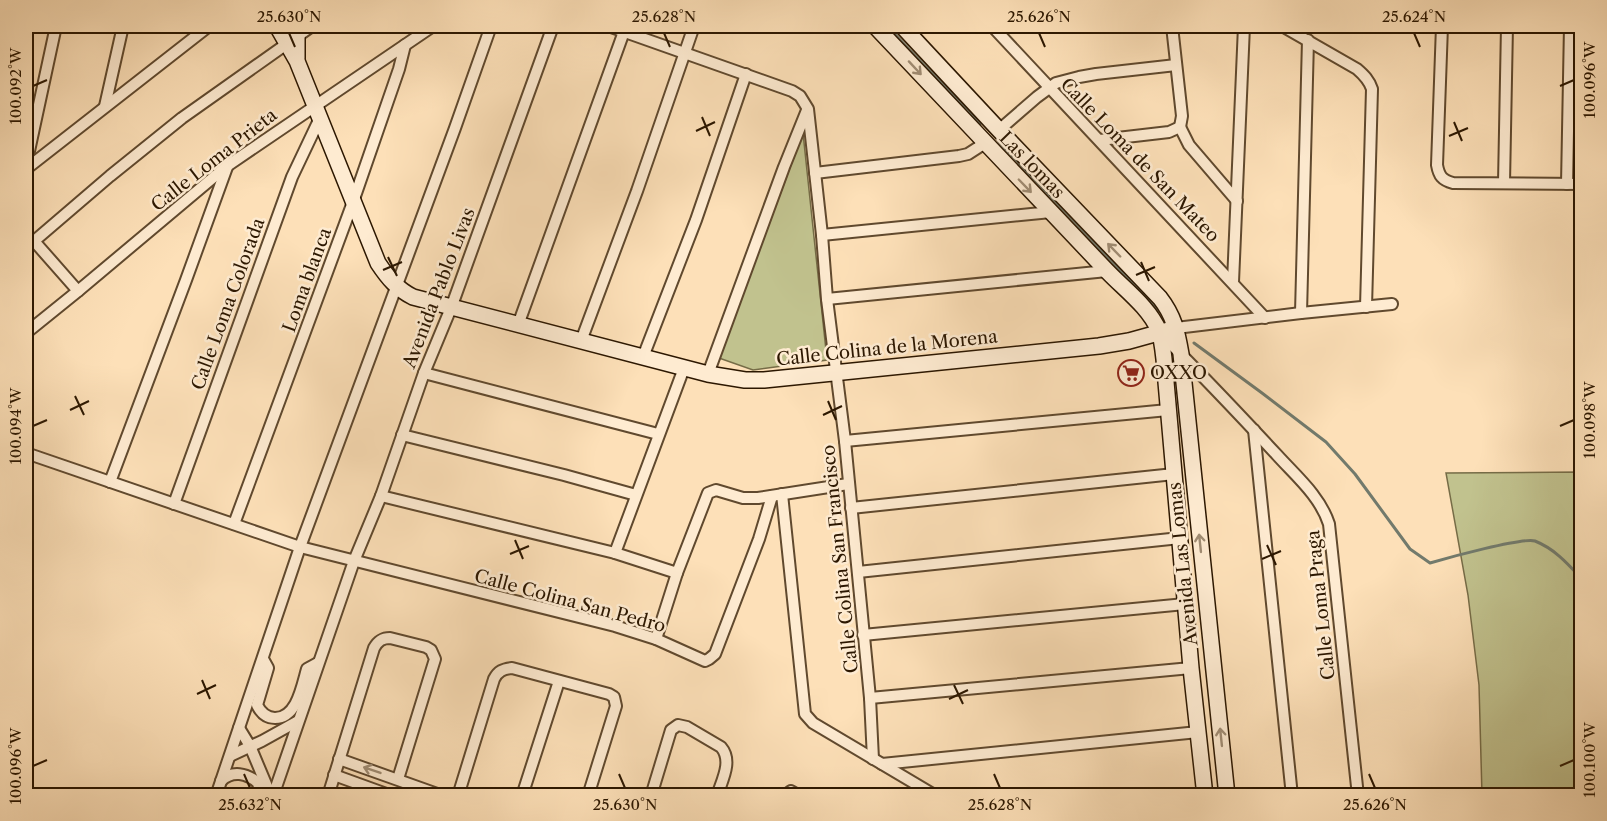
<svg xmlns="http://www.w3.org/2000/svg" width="1607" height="821" font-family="'Libre Caslon Text',serif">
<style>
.green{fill:#c1c28e;stroke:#766c47;stroke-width:1.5}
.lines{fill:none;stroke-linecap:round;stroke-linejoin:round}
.stream{stroke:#727a6c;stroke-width:3}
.street-casing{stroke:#60492e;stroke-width:14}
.secondary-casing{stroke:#2c1700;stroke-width:18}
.street{stroke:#feebd1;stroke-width:10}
.secondary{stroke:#feebd1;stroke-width:15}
.oneway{stroke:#a08c73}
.ticks{fill:none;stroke:#2c1700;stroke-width:2}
.labels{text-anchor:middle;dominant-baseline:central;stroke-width:5;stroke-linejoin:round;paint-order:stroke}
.street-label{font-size:18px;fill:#2c1700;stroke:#feebd1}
.poi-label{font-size:18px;fill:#2c1700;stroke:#feebd1;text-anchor:start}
.neatline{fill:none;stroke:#2c1700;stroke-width:2}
.ticks-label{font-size:15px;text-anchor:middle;fill:#2c1700}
</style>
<rect width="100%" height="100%" fill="#fde0b8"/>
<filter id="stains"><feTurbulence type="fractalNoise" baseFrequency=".00333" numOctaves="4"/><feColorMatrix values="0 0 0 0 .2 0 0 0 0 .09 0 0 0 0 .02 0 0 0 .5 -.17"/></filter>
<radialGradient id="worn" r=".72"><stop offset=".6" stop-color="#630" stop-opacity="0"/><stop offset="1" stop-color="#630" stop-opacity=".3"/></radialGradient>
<!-- green -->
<g class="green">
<polygon points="803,133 827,360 753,370 719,358"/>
<polygon points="1581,472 1581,795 1482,795 1479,685 1468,595 1446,473"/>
</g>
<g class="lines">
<!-- stream -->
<g class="stream">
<polyline points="887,26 980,124"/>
<polyline points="999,142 1159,311"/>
<path d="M1194,343L1262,393L1326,442L1355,474L1410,549L1430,563C1447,558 1523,537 1535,541C1555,549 1568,564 1582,579"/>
</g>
<defs>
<g id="street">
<polyline points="608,26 792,91 800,96 808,109 822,235 827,299 845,441 870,698 873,759"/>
<polyline points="992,26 1265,318"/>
<polyline points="1172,26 1182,116 1180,127"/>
<path d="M1282,26L1357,69C1364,75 1369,80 1372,89L1366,307"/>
<path d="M1442,26L1437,165C1439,176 1442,180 1453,183L1582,184"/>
<polyline points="105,106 123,26"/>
<polyline points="1180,127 1189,145 1237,201"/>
<polyline points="999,130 1037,97 1056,83 1079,77 1096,74 1176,65"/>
<polyline points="1100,140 1169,132 1180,127"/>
<polyline points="26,165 56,26"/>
<polyline points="26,169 209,26"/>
<polyline points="815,173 959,156 968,154 985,143"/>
<polyline points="1504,183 1507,26"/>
<polyline points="1567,184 1570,26"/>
<polyline points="822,235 1051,212"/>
<polyline points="34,241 78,291"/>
<polyline points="26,248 110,176 182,118 312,26"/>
<polyline points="1233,282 1244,26"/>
<polyline points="827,299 1107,271"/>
<polyline points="1301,313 1308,40"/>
<polyline points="518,325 626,26"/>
<polyline points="1176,328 1301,313 1392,304"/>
<path d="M1159,332C1199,372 1238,413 1277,455C1296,476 1320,496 1329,524L1358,796"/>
<polyline points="26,333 78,291 227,166 433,26"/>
<polyline points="581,341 637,191 694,26"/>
<polyline points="643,357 696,220 746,74"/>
<polyline points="424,373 658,434"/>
<polyline points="708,374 784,167 807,110"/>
<polyline points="1254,430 1292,796"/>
<polyline points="402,435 564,475 636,495"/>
<polyline points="845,441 1168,410"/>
<polyline points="26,453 300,547 615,626 656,639 705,661 709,659 715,654 759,539 772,496"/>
<polyline points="110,482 186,280 227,167"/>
<polyline points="782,494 805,714 813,723 936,796"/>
<polyline points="381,496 615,553 677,573"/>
<polyline points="174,504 292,177 320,118"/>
<polyline points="851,508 1174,474"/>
<polyline points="234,524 353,202 399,69 405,45"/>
<polyline points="615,553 684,368"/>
<polyline points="858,572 1180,538"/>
<polyline points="863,635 1185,604"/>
<polyline points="656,639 677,573 708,493 716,490 743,498 758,498 848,484"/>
<path d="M263,659L268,668L257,705C261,713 266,718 275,718C297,718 302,686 307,669L318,663"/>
<polyline points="870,698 1191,668"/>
<polyline points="239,728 250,746 271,796"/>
<polyline points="230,756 262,741 298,721"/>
<polyline points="339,759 443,796"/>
<polyline points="882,764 1198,732"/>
<polyline points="334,775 392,796"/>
<path d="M221,781C232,770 247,773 258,783L260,791L258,796"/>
<polyline points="216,796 300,547 455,128 491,26"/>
<polyline points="273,796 354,561 381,496 424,373 451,308 553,26"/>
<path d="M328,796L374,648C378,641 382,638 390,638L426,647L431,650L435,659L398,779"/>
<path d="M458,796L494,679C498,671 503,669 512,668L609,694L614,697L616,706L588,796"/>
<polyline points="522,796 559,681"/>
<path d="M651,796L671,730L678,725L687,727L721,747C733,761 722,780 717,796"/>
<polyline points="784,796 791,791 800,796"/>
</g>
<g id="secondary">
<path d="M277,26L297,61L378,263C388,278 397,289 413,297L708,374L745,380H764L1099,346L1129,341L1176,328"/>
<polyline points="293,26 297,36 297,58"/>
<path d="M875,26L1107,271C1124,289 1149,307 1159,331C1162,340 1163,350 1164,359L1191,668L1205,796"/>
<path d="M902,26L999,130L1160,298C1174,316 1177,331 1181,354L1227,796"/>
</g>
</defs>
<!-- street casing -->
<use href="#street" class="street-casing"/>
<!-- secondary casing -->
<use href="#secondary" class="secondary-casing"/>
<!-- street -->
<use href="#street" class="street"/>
<!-- secondary -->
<use href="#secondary" class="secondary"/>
</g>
<!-- one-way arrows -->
<defs><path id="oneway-shaft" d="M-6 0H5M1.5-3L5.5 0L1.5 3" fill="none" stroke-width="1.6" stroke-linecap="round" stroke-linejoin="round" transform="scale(1.5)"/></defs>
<g class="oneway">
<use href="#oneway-shaft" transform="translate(915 68) rotate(47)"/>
<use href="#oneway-shaft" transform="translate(1025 186) rotate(46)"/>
<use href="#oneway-shaft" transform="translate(1114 250) rotate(-134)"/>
<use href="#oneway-shaft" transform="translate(1200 543) rotate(-96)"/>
<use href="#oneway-shaft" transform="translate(1221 737) rotate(-96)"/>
<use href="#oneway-shaft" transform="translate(372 770) rotate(-161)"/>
</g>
<!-- ticks -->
<path class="ticks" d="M289,33L295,47M664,33L670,47M1039,33L1045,47M1414,33L1420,47M33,86L47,80M1560,86L1574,80M702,117L710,136M1454,122L1462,141M696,131L715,122M1449,136L1468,128M388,257L397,276M1141,262L1149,281M383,270L402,262M1136,275L1155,267M75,396L84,415M828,401L836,420M70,410L89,401M823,415L842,406M33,426L47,420M1560,426L1574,420M515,540L523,559M1267,545L1276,565M510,554L529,546M1262,559L1281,551M202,680L210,699M954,685L963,704M197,694L216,685M949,699L968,690M33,766L47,760M1560,766L1574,760M244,774L250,788M619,774L625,788M994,774L1000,788M1369,774L1375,788"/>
<!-- icons -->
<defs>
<symbol id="supermarket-ring" viewBox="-11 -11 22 22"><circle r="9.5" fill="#feebd1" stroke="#8f2418" stroke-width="1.5"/><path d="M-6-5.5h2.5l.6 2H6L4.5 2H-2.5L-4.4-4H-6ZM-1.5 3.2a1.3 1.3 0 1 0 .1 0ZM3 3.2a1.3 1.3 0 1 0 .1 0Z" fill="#8f2418"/></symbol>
</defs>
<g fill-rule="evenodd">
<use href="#supermarket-ring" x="1116" y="358" width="30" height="30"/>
</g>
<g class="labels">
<!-- street labels -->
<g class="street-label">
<text transform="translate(214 160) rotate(-38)">Calle Loma Prieta</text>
<text transform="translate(1140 160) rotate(46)">Calle Loma de San Mateo</text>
<text transform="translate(1032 165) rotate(46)">Las lomas</text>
<text transform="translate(307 280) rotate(-70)">Loma blanca</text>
<text transform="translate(439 288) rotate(-69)">Avenida Pablo Livas</text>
<text transform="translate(228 304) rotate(-70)">Calle Loma Colorada</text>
<text transform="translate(887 348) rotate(-6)">Calle Colina de la Morena</text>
<text transform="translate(840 559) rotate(-96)">Calle Colina San Francisco</text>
<text transform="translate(1183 564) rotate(-96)">Avenida Las Lomas</text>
<text transform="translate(570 601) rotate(15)">Calle Colina San Pedro</text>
<text transform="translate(1321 605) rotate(-96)">Calle Loma Praga</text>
</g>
<!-- poi labels -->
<g class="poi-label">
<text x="1150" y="373">OXXO</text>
</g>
</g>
<!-- margin -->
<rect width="1607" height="821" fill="none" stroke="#fde0b8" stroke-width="66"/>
<rect x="33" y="33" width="1541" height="755" class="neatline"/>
<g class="ticks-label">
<text x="289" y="22">25.630°N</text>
<text x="664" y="22">25.628°N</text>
<text x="1039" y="22">25.626°N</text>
<text x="1414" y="22">25.624°N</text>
<text transform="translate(1590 80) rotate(-90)" y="5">100.096°W</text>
<text transform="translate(16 86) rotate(-90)" y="5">100.092°W</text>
<text transform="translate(1590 420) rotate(-90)" y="5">100.098°W</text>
<text transform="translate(16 426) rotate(-90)" y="5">100.094°W</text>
<text transform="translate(1590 760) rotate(-90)" y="5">100.100°W</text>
<text transform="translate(16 766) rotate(-90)" y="5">100.096°W</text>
<text x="250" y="810">25.632°N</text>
<text x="625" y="810">25.630°N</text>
<text x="1000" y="810">25.628°N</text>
<text x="1375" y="810">25.626°N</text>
</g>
<rect width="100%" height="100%" filter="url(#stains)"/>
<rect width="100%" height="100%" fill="url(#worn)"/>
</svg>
